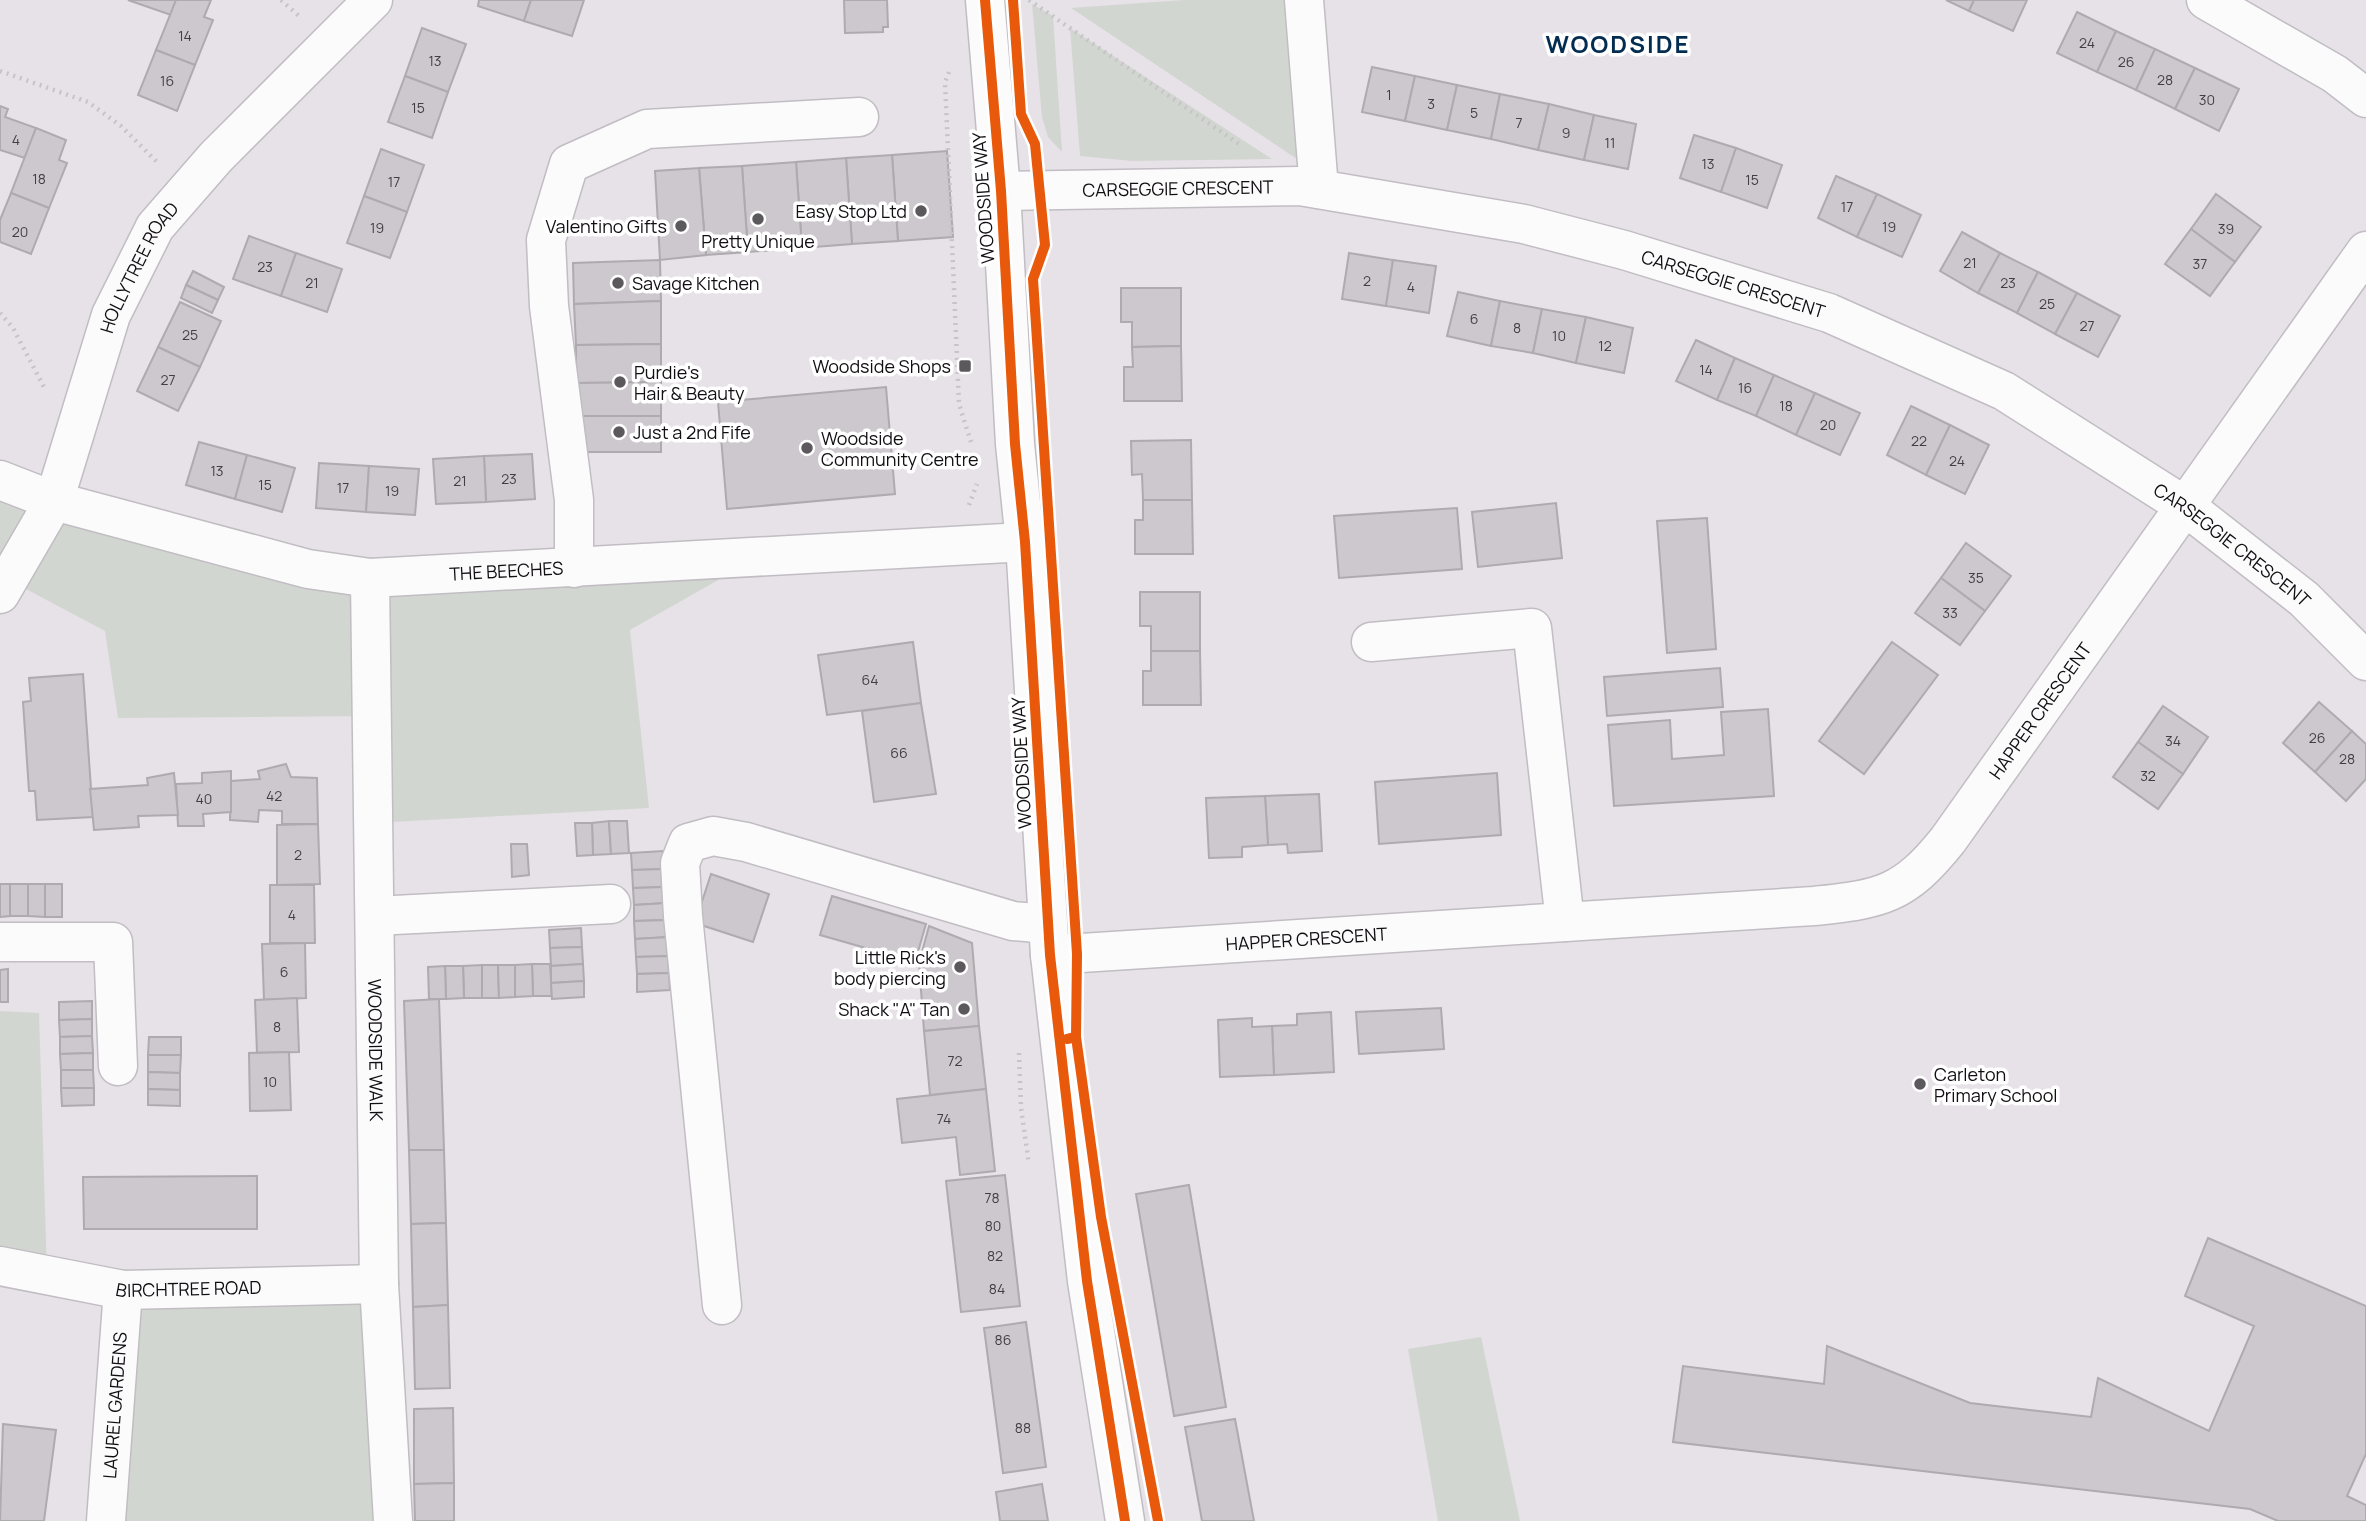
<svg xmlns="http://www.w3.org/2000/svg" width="2366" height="1521" font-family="Manrope,sans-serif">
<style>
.green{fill:#d2d6d0}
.building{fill:#ccc8cd;stroke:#aeaaaf;stroke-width:2}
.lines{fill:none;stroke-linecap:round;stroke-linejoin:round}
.minor-casing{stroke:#c1bdc3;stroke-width:41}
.path{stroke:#c6c4c7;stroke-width:4.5;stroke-dasharray:2 5;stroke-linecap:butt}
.minor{stroke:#fbfbfc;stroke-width:38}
.cycleway-casing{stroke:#fff;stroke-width:15}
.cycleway{stroke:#e8590c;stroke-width:10}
.poi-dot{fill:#5c585d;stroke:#fff;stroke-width:2.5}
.labels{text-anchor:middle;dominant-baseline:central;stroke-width:7;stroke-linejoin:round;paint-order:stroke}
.number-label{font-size:14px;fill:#423e43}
.street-label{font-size:18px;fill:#110e12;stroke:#fff}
.poi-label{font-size:18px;fill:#110e12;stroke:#fff;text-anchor:end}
.district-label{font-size:24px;font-weight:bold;letter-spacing:2px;fill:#032c51;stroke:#fff}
</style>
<rect width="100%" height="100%" fill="#e7e2e8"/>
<!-- green -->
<g class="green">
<polygon points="1184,0 1292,0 1303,163 1071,8"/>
<polygon points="1032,4 1053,16 1062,152 1048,137 1042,117"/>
<polygon points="1070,28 1272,159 1132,161 1080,156"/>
<polygon points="0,480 308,569 757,558 630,630 649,808 373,823 371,716 118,718 105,631 9,580 0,579"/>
<polygon points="0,1011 39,1013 47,1275 0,1266"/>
<polygon points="379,1284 393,1521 106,1521 123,1290"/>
<polygon points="1481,1337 1520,1521 1438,1521 1408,1349"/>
</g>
<!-- building -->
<g class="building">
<polygon points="128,0 176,0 171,15"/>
<polygon points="176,0 211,0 204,17 213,20 195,65 156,50"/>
<polygon points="479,0 531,0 524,21 478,6"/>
<polygon points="531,0 584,0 572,36 524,21"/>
<polygon points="844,0 887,0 888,27 883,27 883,32 845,33"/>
<polygon points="1946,0 1974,0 1969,11"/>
<polygon points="1974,0 2027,0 2013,31 1969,11"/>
<polygon points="2077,12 2116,31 2097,72 2057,53"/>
<polygon points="422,28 466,44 448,92 405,76"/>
<polygon points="2116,31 2155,49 2136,90 2097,72"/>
<polygon points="2155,49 2195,68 2175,109 2136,90"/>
<polygon points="156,50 195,65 177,111 138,95"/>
<polygon points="1372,67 1415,76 1405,121 1362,112"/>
<polygon points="2195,68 2239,89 2219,131 2175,109"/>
<polygon points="405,76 448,92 432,138 388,122"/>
<polygon points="1415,76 1457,85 1447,130 1405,121"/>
<polygon points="1457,85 1500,94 1491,139 1447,130"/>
<polygon points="1500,94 1549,104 1538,150 1491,139"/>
<polygon points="1549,104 1594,115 1584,160 1538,150"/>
<polygon points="0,106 8,109 5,117 36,128 25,158 0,150"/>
<polygon points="1594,115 1636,124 1628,169 1584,160"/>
<polygon points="36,128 66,140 59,160 67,163 49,208 11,193"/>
<polygon points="1694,135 1736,148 1721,192 1680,178"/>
<polygon points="1736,148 1782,165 1767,208 1721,192"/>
<polygon points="381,149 424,165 407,212 364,196"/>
<polygon points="947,151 953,237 898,241 892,155"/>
<polygon points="892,155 898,241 852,244 846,158"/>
<polygon points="846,158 852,244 802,248 796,162"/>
<polygon points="796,162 802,248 748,252 742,166"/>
<polygon points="742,166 748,252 706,255 699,168"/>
<polygon points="699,168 706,255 660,260 655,171"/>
<polygon points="1836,176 1877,194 1857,237 1818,218"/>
<polygon points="11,193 49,208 31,254 0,242 0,220"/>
<polygon points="1877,194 1921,215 1902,257 1857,237"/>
<polygon points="2216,194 2261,227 2235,262 2191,229"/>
<polygon points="364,196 407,212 390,258 347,243"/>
<polygon points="2191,229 2235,262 2210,296 2165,264"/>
<polygon points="1962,232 2000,253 1978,293 1940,271"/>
<polygon points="249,236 296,253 281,296 233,279"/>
<polygon points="296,253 342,269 327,312 281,296"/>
<polygon points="1349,253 1393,260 1386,306 1342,299"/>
<polygon points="2000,253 2038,272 2017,313 1978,293"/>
<polygon points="660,260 661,301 574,304 573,263"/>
<polygon points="1393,260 1436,266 1429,313 1386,306"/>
<polygon points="193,271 224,287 218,300 186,285"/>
<polygon points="2038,272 2077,293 2055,334 2017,313"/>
<polygon points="186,285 218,300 212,313 181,298"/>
<polygon points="1121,288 1181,288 1181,346 1132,347 1132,322 1121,322"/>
<polygon points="1458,292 1500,301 1491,346 1447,336"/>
<polygon points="2077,293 2120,316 2098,357 2055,334"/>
<polygon points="661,301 661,344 576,345 574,304"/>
<polygon points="1500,301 1542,309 1533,353 1491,346"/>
<polygon points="180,302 221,321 200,367 158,347"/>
<polygon points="1542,309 1586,317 1576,363 1533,353"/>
<polygon points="1586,317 1633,328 1624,373 1576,363"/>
<polygon points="1696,340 1735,358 1717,400 1676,381"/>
<polygon points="661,344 661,382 576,383 576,345"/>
<polygon points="1181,346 1182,401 1124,401 1124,367 1133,367 1132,347"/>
<polygon points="158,347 200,367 178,411 137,391"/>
<polygon points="1735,358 1774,375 1756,416 1717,400"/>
<polygon points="1774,375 1815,393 1796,435 1756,416"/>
<polygon points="661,382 661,416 577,416 576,383"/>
<polygon points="886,387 895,494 727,509 718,402"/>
<polygon points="1815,393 1860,413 1840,455 1796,435"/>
<polygon points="1911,406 1950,425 1926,475 1887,455"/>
<rect x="577" y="416" width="84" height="36"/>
<polygon points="1950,425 1989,445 1965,494 1926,475"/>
<polygon points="1191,440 1192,500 1143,500 1142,474 1132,475 1131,441"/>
<polygon points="199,442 247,455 235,499 186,485"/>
<polygon points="532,454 535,499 486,502 484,456"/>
<polygon points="247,455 295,468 282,512 235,499"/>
<polygon points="484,456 486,502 436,504 433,459"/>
<polygon points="319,463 369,466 366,512 316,508"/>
<polygon points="369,466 419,469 415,515 366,512"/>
<polygon points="1143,500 1192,500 1193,554 1135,554 1135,520 1143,520"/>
<polygon points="1556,503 1562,558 1478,567 1472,512"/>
<polygon points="1457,508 1462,569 1339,578 1334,516"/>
<polygon points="1707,518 1716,649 1667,653 1657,521"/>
<polygon points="1966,543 2011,576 1985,611 1941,578"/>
<polygon points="1941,578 1985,611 1960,645 1915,613"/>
<polygon points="1140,592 1200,592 1200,651 1151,651 1151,626 1140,626"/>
<polygon points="913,642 921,703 827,715 818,655"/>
<polygon points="1892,642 1938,675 1864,774 1819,741"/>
<polygon points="1151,651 1200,651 1201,705 1143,705 1143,671 1151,671"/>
<polygon points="1720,668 1723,707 1607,716 1604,677"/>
<polygon points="83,674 93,817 37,820 35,791 29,791 23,702 31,701 29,678"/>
<polygon points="2319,702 2352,731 2315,772 2283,743"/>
<polygon points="921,703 936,794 874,802 862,711"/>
<polygon points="2163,706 2208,737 2183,774 2138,742"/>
<polygon points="1768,709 1774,796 1614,806 1608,725 1670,720 1672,759 1724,755 1721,712"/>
<polygon points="2352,731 2366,744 2366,779 2346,801 2315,772"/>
<polygon points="2138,742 2183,774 2158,809 2113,777"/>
<polygon points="286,764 291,777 317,778 318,824 282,824 282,811 259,810 258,822 230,820 231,781 260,779 258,771"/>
<polygon points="231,771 231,812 203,814 204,826 178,826 176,784 202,783 202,773"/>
<polygon points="174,773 178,815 138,816 139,827 94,830 90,789 148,785 147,778"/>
<polygon points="1497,773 1501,835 1379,844 1375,782"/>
<polygon points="1319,794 1322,851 1288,853 1287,844 1268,845 1265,796"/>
<polygon points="1265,796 1268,845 1242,847 1242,857 1209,858 1206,798"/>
<polygon points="609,821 611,854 593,855 592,823"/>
<polygon points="609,821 627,821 629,853 611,854"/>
<polygon points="575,823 592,823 593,855 577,856"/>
<polygon points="318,824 320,884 277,885 277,825"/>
<polygon points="511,844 527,844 529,875 512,877"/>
<polygon points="663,851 664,869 632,870 631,853"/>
<polygon points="664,869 665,887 633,888 632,870"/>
<polygon points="711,874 769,894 753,942 695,923"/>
<polygon points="0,884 10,884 10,916 0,917"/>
<rect x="10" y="884" width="18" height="32"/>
<polygon points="28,884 45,884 45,917 28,916"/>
<rect x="45" y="884" width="17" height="33"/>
<polygon points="270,885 314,885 315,943 270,943"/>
<polygon points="665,887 666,903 634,905 633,888"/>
<polygon points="832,896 926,924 915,962 820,935"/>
<polygon points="666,903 667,920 634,921 634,905"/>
<polygon points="667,920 668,937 635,939 634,921"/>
<polygon points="929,926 972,943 979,1026 924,1031 919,963"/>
<polygon points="581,928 582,947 550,948 549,930"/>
<polygon points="668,937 668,956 636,957 635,939"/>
<polygon points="305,943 306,998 264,1000 262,944"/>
<polygon points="582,947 583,964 551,966 550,948"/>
<polygon points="668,956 669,973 637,974 636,957"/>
<polygon points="532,964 550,964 552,996 533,996"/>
<polygon points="532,964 533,996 515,997 515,965"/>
<polygon points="583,964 584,981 551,983 551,966"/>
<polygon points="482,965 498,965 499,998 482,998"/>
<polygon points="482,965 482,998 464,998 463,966"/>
<polygon points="498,965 515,965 515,997 499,998"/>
<polygon points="445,966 463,966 464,998 446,999"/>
<polygon points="445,966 446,999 429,999 428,967"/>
<polygon points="8,969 8,1002 0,1002 0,970"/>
<polygon points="669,973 670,990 637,992 637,974"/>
<polygon points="584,981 584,997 552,999 551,983"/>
<polygon points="297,998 299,1052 257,1053 255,1000"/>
<polygon points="439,999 444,1150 409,1150 404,1001"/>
<polygon points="92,1001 92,1019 59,1020 59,1002"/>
<polygon points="1441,1008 1444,1049 1359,1054 1356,1012"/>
<polygon points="1331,1012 1334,1072 1274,1075 1272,1026 1297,1025 1297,1014"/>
<polygon points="1252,1018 1252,1027 1272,1026 1274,1075 1220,1077 1218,1020"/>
<polygon points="92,1019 92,1036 60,1037 59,1020"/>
<polygon points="979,1026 986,1089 930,1095 924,1031"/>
<polygon points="92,1036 93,1053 60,1054 60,1037"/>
<polygon points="149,1037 181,1037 181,1055 148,1055"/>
<polygon points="289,1052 291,1110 250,1111 249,1053"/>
<polygon points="93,1053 93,1070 61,1070 60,1054"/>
<polygon points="148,1055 181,1055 180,1073 148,1072"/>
<polygon points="61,1070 93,1070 94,1088 61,1088"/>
<polygon points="148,1072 180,1073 180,1090 148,1089"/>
<polygon points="61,1088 94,1088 94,1105 62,1106"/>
<polygon points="148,1089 180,1090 180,1106 148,1105"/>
<polygon points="986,1089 995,1171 960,1175 956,1137 902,1143 897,1099"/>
<polygon points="409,1150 444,1150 446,1223 411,1224"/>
<polygon points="1005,1175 1020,1306 961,1312 946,1181"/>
<polygon points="257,1176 257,1229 84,1229 83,1177"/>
<polygon points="1189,1185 1226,1407 1174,1416 1136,1194"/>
<polygon points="446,1223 448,1305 413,1307 411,1224"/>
<polygon points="2208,1238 2366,1306 2366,1454 2347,1496 2366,1505 2366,1521 2278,1521 2250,1509 1673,1442 1683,1366 1824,1384 1827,1346 1970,1403 2091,1417 2098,1378 2209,1431 2254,1326 2185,1296"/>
<polygon points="448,1305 450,1388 415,1389 413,1307"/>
<polygon points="1026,1322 1046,1467 1003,1473 984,1328"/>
<polygon points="453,1408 454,1483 414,1484 414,1409"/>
<polygon points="1235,1419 1254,1521 1202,1521 1185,1427"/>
<polygon points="3,1424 56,1430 44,1521 0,1521"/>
<polygon points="454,1483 454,1521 415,1521 414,1484"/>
<polygon points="1042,1484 1048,1521 1000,1521 996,1492"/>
</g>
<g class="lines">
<defs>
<g id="minor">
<polyline points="985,0 1001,191 1015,444 1025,542 1050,955 1087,1281 1125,1521"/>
<polyline points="1304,0 1319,189"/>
<polyline points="2206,0 2335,74 2366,98"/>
<path id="s1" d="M1001,191L1300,186L1524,224L1624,250L1829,313L2004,391L2185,506L2304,599L2366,661"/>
<path id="s2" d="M0,480L54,501L308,569L370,578L1025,542"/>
<polyline points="574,568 574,500 549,306 546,240 569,164 647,129 859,117"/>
<path id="s3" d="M370,578L379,1284L393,1521"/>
<path id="s4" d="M0,594L54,501L111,315L155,227L216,157L373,0"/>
<polyline points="1371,642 1532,628 1565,922"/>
<polyline points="375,916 611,904"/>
<polyline points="0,942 113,942 118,1066"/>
<path id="s5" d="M1050,955L1814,906C1882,899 1904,895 1948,840L2366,251"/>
<path id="s6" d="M0,1266L123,1290L379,1284"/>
<polyline points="722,1305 683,916 680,863 688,843 713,836 746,842 1013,921 1048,924"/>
<path id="s7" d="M106,1521L123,1290"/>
</g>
</defs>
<!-- minor casing -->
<use href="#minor" class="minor-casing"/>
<!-- path -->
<g class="path">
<polyline points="281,0 300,17"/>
<polyline points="1029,0 1242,146"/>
<polyline points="0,71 88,102 121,126 157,162"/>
<polyline points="949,72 945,82 959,404 971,442"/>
<polyline points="0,313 13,328 46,391"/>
<polyline points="969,505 977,484"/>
<polyline points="1019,1053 1021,1108 1029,1164"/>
</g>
<!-- minor -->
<use href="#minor" class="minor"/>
<defs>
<g id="cycleway">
<polyline points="985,0 1001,191 1015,444 1025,542 1050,955 1087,1281 1125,1521"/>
<polyline points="1013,0 1021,114 1035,144 1045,245 1033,279 1077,954 1076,1037"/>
<polyline points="1067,1039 1076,1037 1101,1217 1158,1521"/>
</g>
</defs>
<!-- cycleway casing -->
<use href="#cycleway" class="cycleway-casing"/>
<!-- cycleway -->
<use href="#cycleway" class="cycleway"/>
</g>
<!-- markers -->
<g class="poi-dot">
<circle cx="921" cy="211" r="7"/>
<circle cx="758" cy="219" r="7"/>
<circle cx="681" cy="226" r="7"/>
<circle cx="618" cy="283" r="7"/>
<rect x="958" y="359" width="14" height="14" rx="3.5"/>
<circle cx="620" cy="382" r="7"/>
<circle cx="619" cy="432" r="7"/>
<circle cx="807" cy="448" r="7"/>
<circle cx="960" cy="967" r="7"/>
<circle cx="964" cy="1009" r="7"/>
<circle cx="1920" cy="1084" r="7"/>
</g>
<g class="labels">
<!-- number labels -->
<g class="number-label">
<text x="185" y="35">14</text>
<text x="2087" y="42">24</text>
<text x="435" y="60">13</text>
<text x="2126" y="61">26</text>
<text x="2165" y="79">28</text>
<text x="167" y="80">16</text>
<text x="1389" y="94">1</text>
<text x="2207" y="99">30</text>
<text x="1431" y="103">3</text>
<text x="418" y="107">15</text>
<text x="1474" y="112">5</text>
<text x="1519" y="122">7</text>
<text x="1566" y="132">9</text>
<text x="16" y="139">4</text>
<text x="1610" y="142">11</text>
<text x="1708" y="163">13</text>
<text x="39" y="178">18</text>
<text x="1752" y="179">15</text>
<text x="394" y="181">17</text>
<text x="1847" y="206">17</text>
<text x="1889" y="226">19</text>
<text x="377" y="227">19</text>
<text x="2226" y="228">39</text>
<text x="20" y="231">20</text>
<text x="1970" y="262">21</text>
<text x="2200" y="263">37</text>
<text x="265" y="266">23</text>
<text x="1367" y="280">2</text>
<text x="312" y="282">21</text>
<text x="2008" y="282">23</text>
<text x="1411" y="286">4</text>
<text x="2047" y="303">25</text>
<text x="1474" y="318">6</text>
<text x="2087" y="325">27</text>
<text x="1517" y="327">8</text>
<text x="190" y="334">25</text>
<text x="1559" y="335">10</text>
<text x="1605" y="345">12</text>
<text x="1706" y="369">14</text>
<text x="168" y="379">27</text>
<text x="1745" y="387">16</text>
<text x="1786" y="405">18</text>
<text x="1828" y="424">20</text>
<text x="1919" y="440">22</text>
<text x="1957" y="460">24</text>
<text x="217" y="470">13</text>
<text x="509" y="478">23</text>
<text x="460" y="480">21</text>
<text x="265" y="484">15</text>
<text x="343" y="487">17</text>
<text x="392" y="490">19</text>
<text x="1976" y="577">35</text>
<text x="1950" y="612">33</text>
<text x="870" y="679">64</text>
<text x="2317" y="737">26</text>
<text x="2173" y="740">34</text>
<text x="899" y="752">66</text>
<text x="2347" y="758">28</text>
<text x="2148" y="775">32</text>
<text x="274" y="795">42</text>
<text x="204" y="798">40</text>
<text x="298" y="854">2</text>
<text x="292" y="914">4</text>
<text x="284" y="971">6</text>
<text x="277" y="1026">8</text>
<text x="955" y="1060">72</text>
<text x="270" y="1081">10</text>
<text x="944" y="1118">74</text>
<text x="992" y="1197">78</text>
<text x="993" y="1225">80</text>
<text x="995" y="1255">82</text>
<text x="997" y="1288">84</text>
<text x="1003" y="1339">86</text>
<text x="1023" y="1427">88</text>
</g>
<!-- street labels -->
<g class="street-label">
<text stroke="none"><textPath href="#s1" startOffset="177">CARSEGGIE CRESCENT</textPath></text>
<text transform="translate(983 198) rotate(-94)">WOODSIDE WAY</text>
<text stroke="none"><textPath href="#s4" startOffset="357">HOLLYTREE ROAD</textPath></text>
<text stroke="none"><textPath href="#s1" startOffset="744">CARSEGGIE CRESCENT</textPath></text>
<text stroke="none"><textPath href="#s1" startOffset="1311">CARSEGGIE CRESCENT</textPath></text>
<text stroke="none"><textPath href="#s2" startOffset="520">THE BEECHES</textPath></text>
<text stroke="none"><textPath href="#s5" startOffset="1080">HAPPER CRESCENT</textPath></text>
<text transform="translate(1021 763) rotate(-93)">WOODSIDE WAY</text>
<text stroke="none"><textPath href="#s5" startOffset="257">HAPPER CRESCENT</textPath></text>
<text stroke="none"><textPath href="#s3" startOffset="472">WOODSIDE WALK</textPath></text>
<text stroke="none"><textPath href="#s6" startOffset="191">BIRCHTREE ROAD</textPath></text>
<text stroke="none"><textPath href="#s7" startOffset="116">LAUREL GARDENS</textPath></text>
</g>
<!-- poi labels -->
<g class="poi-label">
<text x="907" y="211">Easy Stop Ltd</text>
<text x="667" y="226">Valentino Gifts</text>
<text x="758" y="241" text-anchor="middle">Pretty Unique</text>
<text x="632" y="283" text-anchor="start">Savage Kitchen</text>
<text x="951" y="366">Woodside Shops</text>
<text x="634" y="372" text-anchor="start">Purdie's<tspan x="634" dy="21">Hair &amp; Beauty</tspan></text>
<text x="633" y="432" text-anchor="start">Just a 2nd Fife</text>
<text x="821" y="438" text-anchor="start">Woodside<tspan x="821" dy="21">Community Centre</tspan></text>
<text x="946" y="957">Little Rick's<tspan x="946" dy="21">body piercing</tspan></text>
<text x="950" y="1009">Shack "A" Tan</text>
<text x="1934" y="1074" text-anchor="start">Carleton<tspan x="1934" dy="21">Primary School</tspan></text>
</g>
<!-- district labels -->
<g class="district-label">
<text x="1618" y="43">WOODSIDE</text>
</g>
</g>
</svg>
